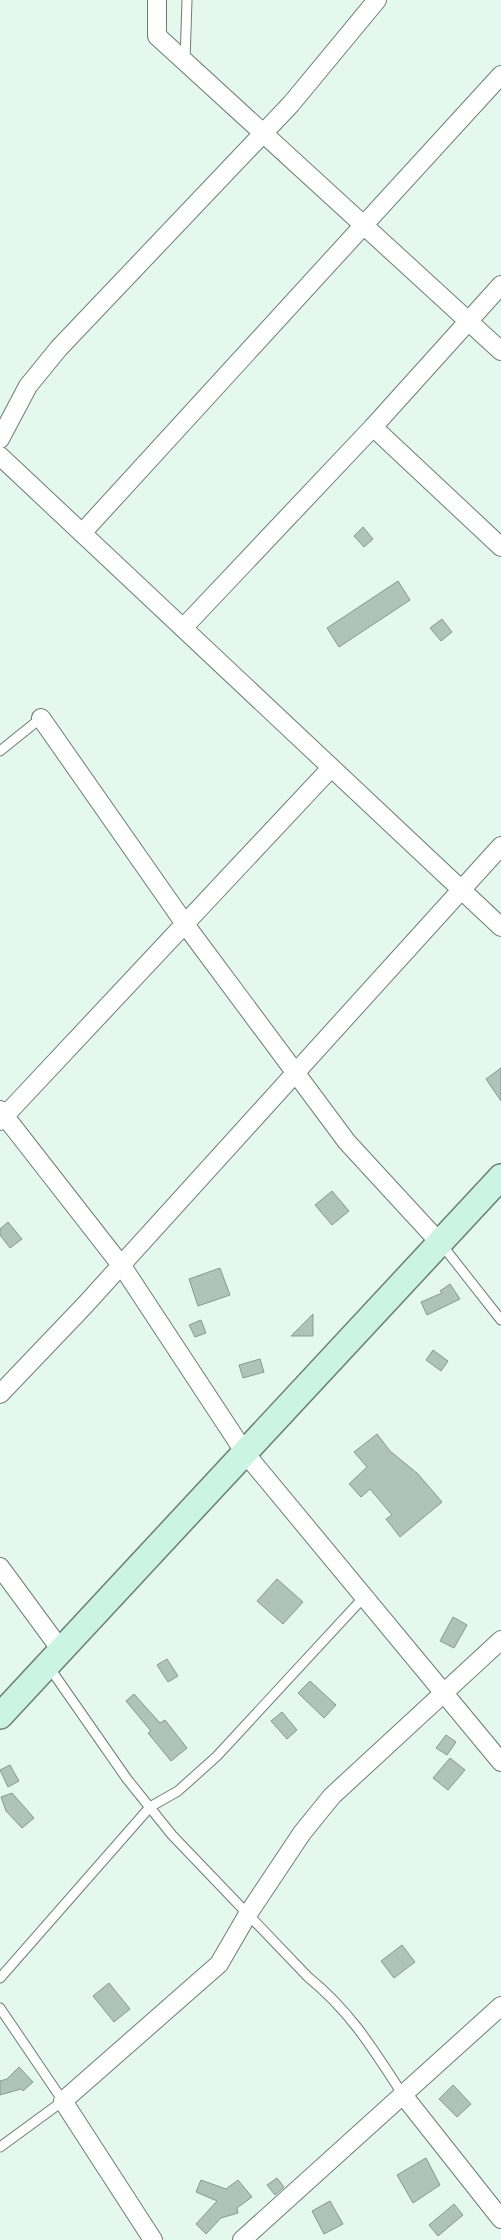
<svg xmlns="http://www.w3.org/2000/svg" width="501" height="2240" font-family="'IBM Plex Sans',sans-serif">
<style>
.building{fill:#afc3b9;stroke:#879a91}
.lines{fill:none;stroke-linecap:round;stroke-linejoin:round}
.lane-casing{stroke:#6c7f76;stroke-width:11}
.street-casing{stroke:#6c7f76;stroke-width:20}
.secondary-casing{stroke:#6c7f76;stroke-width:28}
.lane{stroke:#fff;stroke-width:9}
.street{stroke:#fff;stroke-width:18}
.secondary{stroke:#cbf4e4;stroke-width:25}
</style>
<rect width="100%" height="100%" fill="#e4f8ee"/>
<!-- building -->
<g class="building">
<polygon points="363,527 373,539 364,547 354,536"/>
<polygon points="398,581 410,600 339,647 327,628"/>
<polygon points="442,619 452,632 441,641 430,628"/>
<polygon points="501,1068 501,1101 486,1079"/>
<polygon points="332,1191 349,1211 332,1225 315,1205"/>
<polygon points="8,1222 22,1239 10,1248 0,1235 0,1229"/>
<polygon points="220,1268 230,1295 198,1306 189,1279"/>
<polygon points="450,1284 460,1299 427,1315 421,1302 442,1293 440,1291"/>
<polygon points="313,1314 313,1336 291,1336"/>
<polygon points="201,1320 206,1333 195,1337 189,1325"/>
<polygon points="433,1350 448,1361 441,1371 426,1360"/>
<polygon points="260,1359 264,1372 243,1378 239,1365"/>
<polygon points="377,1434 390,1451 418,1474 442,1502 400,1537 386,1519 392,1515 370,1489 361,1497 349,1484 367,1467 354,1452"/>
<polygon points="277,1579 303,1602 283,1624 257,1601"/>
<polygon points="453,1617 467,1625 454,1648 440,1641"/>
<polygon points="167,1659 178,1676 168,1682 157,1665"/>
<polygon points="310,1681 336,1705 324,1718 298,1693"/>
<polygon points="134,1694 160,1723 165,1720 187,1748 171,1761 148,1733 151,1731 126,1701"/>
<polygon points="282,1712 297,1730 287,1739 271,1721"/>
<polygon points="446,1735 456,1742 447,1755 436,1748"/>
<polygon points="450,1758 465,1770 448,1790 433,1778"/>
<polygon points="10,1765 19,1781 8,1787 0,1770"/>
<polygon points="12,1793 34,1818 22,1828 6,1811 1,1797"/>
<polygon points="402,1945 415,1962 394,1978 381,1961"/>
<polygon points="109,1983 130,2009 114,2022 93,1996"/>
<polygon points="19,2067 33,2082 23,2091 21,2089 0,2095 0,2081 7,2079"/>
<polygon points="453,2085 471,2104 457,2117 439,2099"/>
<polygon points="426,2158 440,2185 413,2203 397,2175"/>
<polygon points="277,2178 284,2187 275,2195 267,2185"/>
<polygon points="201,2180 226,2189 238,2180 252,2197 237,2208 238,2213 221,2218 206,2234 196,2224 217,2201 196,2192"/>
<polygon points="330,2201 343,2224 324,2234 312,2211"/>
<polygon points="454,2204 463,2215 438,2236 429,2225"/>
</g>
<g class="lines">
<defs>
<g id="lane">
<polyline points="185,62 187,0"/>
<polyline points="0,751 41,718"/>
<polyline points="442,1245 501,1320"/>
<path d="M49,1667L127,1779L172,1835L308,1977C351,2012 373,2049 403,2095"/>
<polyline points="0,1978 150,1807 178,1791 217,1756 364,1597"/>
<polyline points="0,2008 63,2101 0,2147"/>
</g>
<g id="street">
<polyline points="157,0 157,36 501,351"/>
<polyline points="373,427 501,547"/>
<polyline points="0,439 28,386 59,348 291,104 377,0"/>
<polyline points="0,456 501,927"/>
<polyline points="82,533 501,75"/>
<polyline points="183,628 373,427 501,285"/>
<polyline points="41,718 190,931 347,1142 440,1243"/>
<polyline points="0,1110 124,1269 245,1453 501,1762"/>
<polyline points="0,1121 331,768"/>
<polyline points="0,1394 85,1305 501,846"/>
<polyline points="0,1567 61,1650"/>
<polyline points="403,2095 501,2219"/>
<polyline points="153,2240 63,2101 219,1964 248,1914 302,1833 332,1796 501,1640"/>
<polyline points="242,2240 501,2006"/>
</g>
<polyline id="secondary" points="0,1716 501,1177"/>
</defs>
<!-- lane casing -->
<use href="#lane" class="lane-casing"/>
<!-- street casing -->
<use href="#street" class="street-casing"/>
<!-- secondary casing -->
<use href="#secondary" class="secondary-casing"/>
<!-- lane -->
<use href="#lane" class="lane"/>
<!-- street -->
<use href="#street" class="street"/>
<!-- secondary -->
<use href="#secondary" class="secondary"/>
</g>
</svg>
